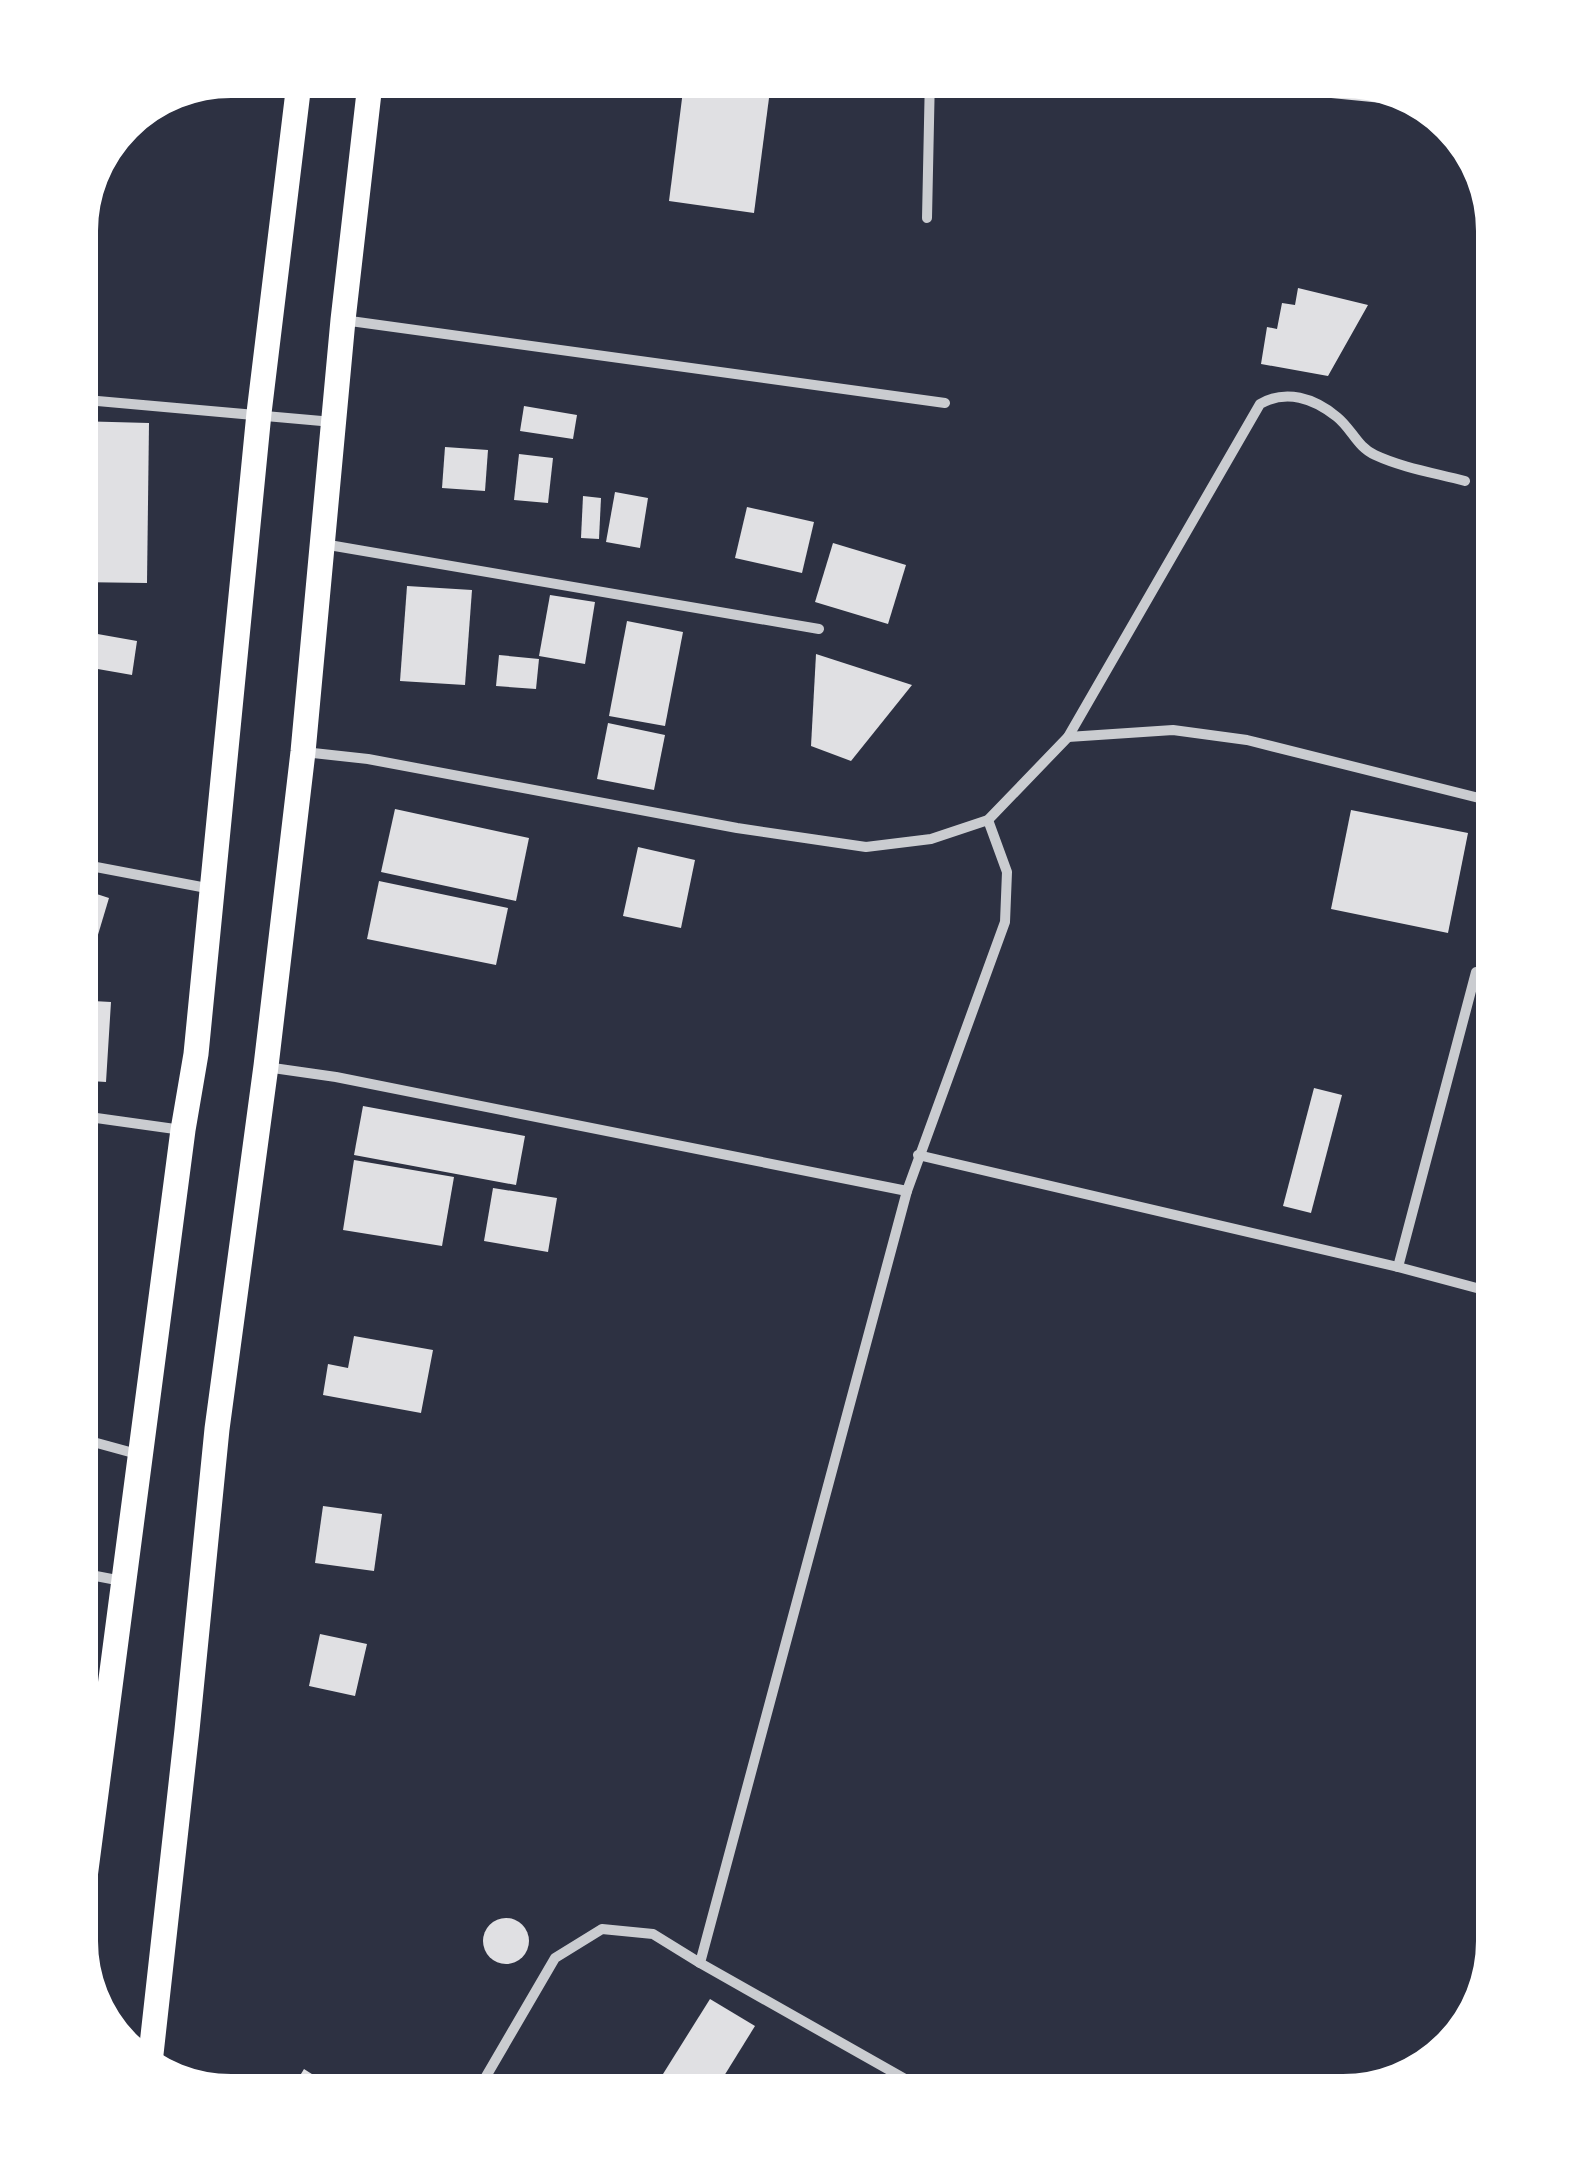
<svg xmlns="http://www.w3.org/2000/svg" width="1574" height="2172" font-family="'Exo 2',sans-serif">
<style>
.building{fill:#e0e0e3}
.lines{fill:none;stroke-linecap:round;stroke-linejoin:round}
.minor{stroke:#caccd0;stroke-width:10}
.primary{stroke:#fff;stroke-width:25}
.rim{fill:none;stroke:#fff;stroke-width:12}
</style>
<rect width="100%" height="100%" fill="#2d3142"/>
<!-- building -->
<g class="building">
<polygon points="685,75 772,75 754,213 669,201"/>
<polygon points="1271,75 1352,75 1421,96 1433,108 1269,92"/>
<polygon points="114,145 108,178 97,176 113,144"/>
<polygon points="1298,288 1368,305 1328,376 1261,364 1267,327 1277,329 1282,303 1295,305"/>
<polygon points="524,406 577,415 573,439 520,431"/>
<polygon points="75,421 149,423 147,583 75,582"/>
<polygon points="445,447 488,450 485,491 442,488"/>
<polygon points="1494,453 1499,454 1499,514 1484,511"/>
<polygon points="519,454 553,458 548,503 514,500"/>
<polygon points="615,492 648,498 640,548 606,542"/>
<polygon points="583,496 601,498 599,539 581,538"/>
<polygon points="747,507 814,522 802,573 735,558"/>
<polygon points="833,543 906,565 888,624 815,602"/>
<polygon points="407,586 472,590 465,685 400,681"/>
<polygon points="550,595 595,602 585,664 539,656"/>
<polygon points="627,621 683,632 665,726 609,716"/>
<polygon points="75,630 137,641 132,675 75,665"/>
<polygon points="816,654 912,685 851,761 811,746"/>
<polygon points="499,655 539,659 536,689 496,686"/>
<polygon points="608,723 665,735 654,790 597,779"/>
<polygon points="75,796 83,798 77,826 75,825"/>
<polygon points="395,809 529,838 516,901 381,872"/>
<polygon points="1351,810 1468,833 1448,933 1331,909"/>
<polygon points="638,847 695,860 681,928 623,916"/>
<polygon points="379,881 508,908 496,965 367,939"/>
<polygon points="75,887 109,898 97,938 75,930"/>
<polygon points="75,1000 111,1002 106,1082 75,1080"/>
<polygon points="1314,1088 1342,1095 1311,1213 1283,1206"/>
<polygon points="363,1106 525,1136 516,1185 354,1155"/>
<polygon points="354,1160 454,1177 442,1246 343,1230"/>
<polygon points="493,1188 557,1198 548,1252 484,1241"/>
<polygon points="354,1336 433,1350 421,1413 323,1395 328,1364 348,1368"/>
<polygon points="323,1506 382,1514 374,1571 315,1563"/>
<polygon points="320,1634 367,1644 355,1696 309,1686"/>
<circle cx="506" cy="1941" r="23"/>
<polygon points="710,1999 755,2026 711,2097 699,2097 663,2074"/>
<polygon points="304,2069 348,2097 287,2097"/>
</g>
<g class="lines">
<!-- minor -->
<g class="minor">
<polyline points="927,218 930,75"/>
<polyline points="343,320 945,403"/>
<polyline points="75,399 333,422"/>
<polyline points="323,544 819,629"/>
<polyline points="1068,737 1173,730 1247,740 1499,803"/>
<path d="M304,752L368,759L737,828L866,847L931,839L988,820L1068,737L1260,404C1286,389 1314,398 1337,417C1352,429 1357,447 1375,455C1403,468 1435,473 1465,481"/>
<polyline points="75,863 212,889"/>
<polyline points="266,1067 336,1077 907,1191 1005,922 1007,872 988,820"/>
<polyline points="75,1115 182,1130"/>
<polyline points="918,1155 1398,1267 1499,1294"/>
<polyline points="907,1191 700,1963 937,2097"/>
<polyline points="1398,1267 1476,972"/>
<polyline points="75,1437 137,1454"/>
<polyline points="75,1572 122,1581"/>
<polyline points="474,2097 555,1958 602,1929 653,1934 700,1963"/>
</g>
<!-- primary -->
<g class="primary">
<polyline points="76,1946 183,1130 196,1054 259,413 300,75"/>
<polyline points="149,2072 187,1730 217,1429 266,1066 303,752 343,320 371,75"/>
</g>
</g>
<!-- crop -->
<path d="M0 0H1574V2172H0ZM231 92H1343A139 139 0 0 1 1482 231V1941A139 139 0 0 1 1343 2080H231A139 139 0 0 1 92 1941V231A139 139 0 0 1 231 92Z" fill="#fff" fill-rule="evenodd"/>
<path class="rim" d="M231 92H1343A139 139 0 0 1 1482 231V1941A139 139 0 0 1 1343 2080H231A139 139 0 0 1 92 1941V231A139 139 0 0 1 231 92Z"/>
</svg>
